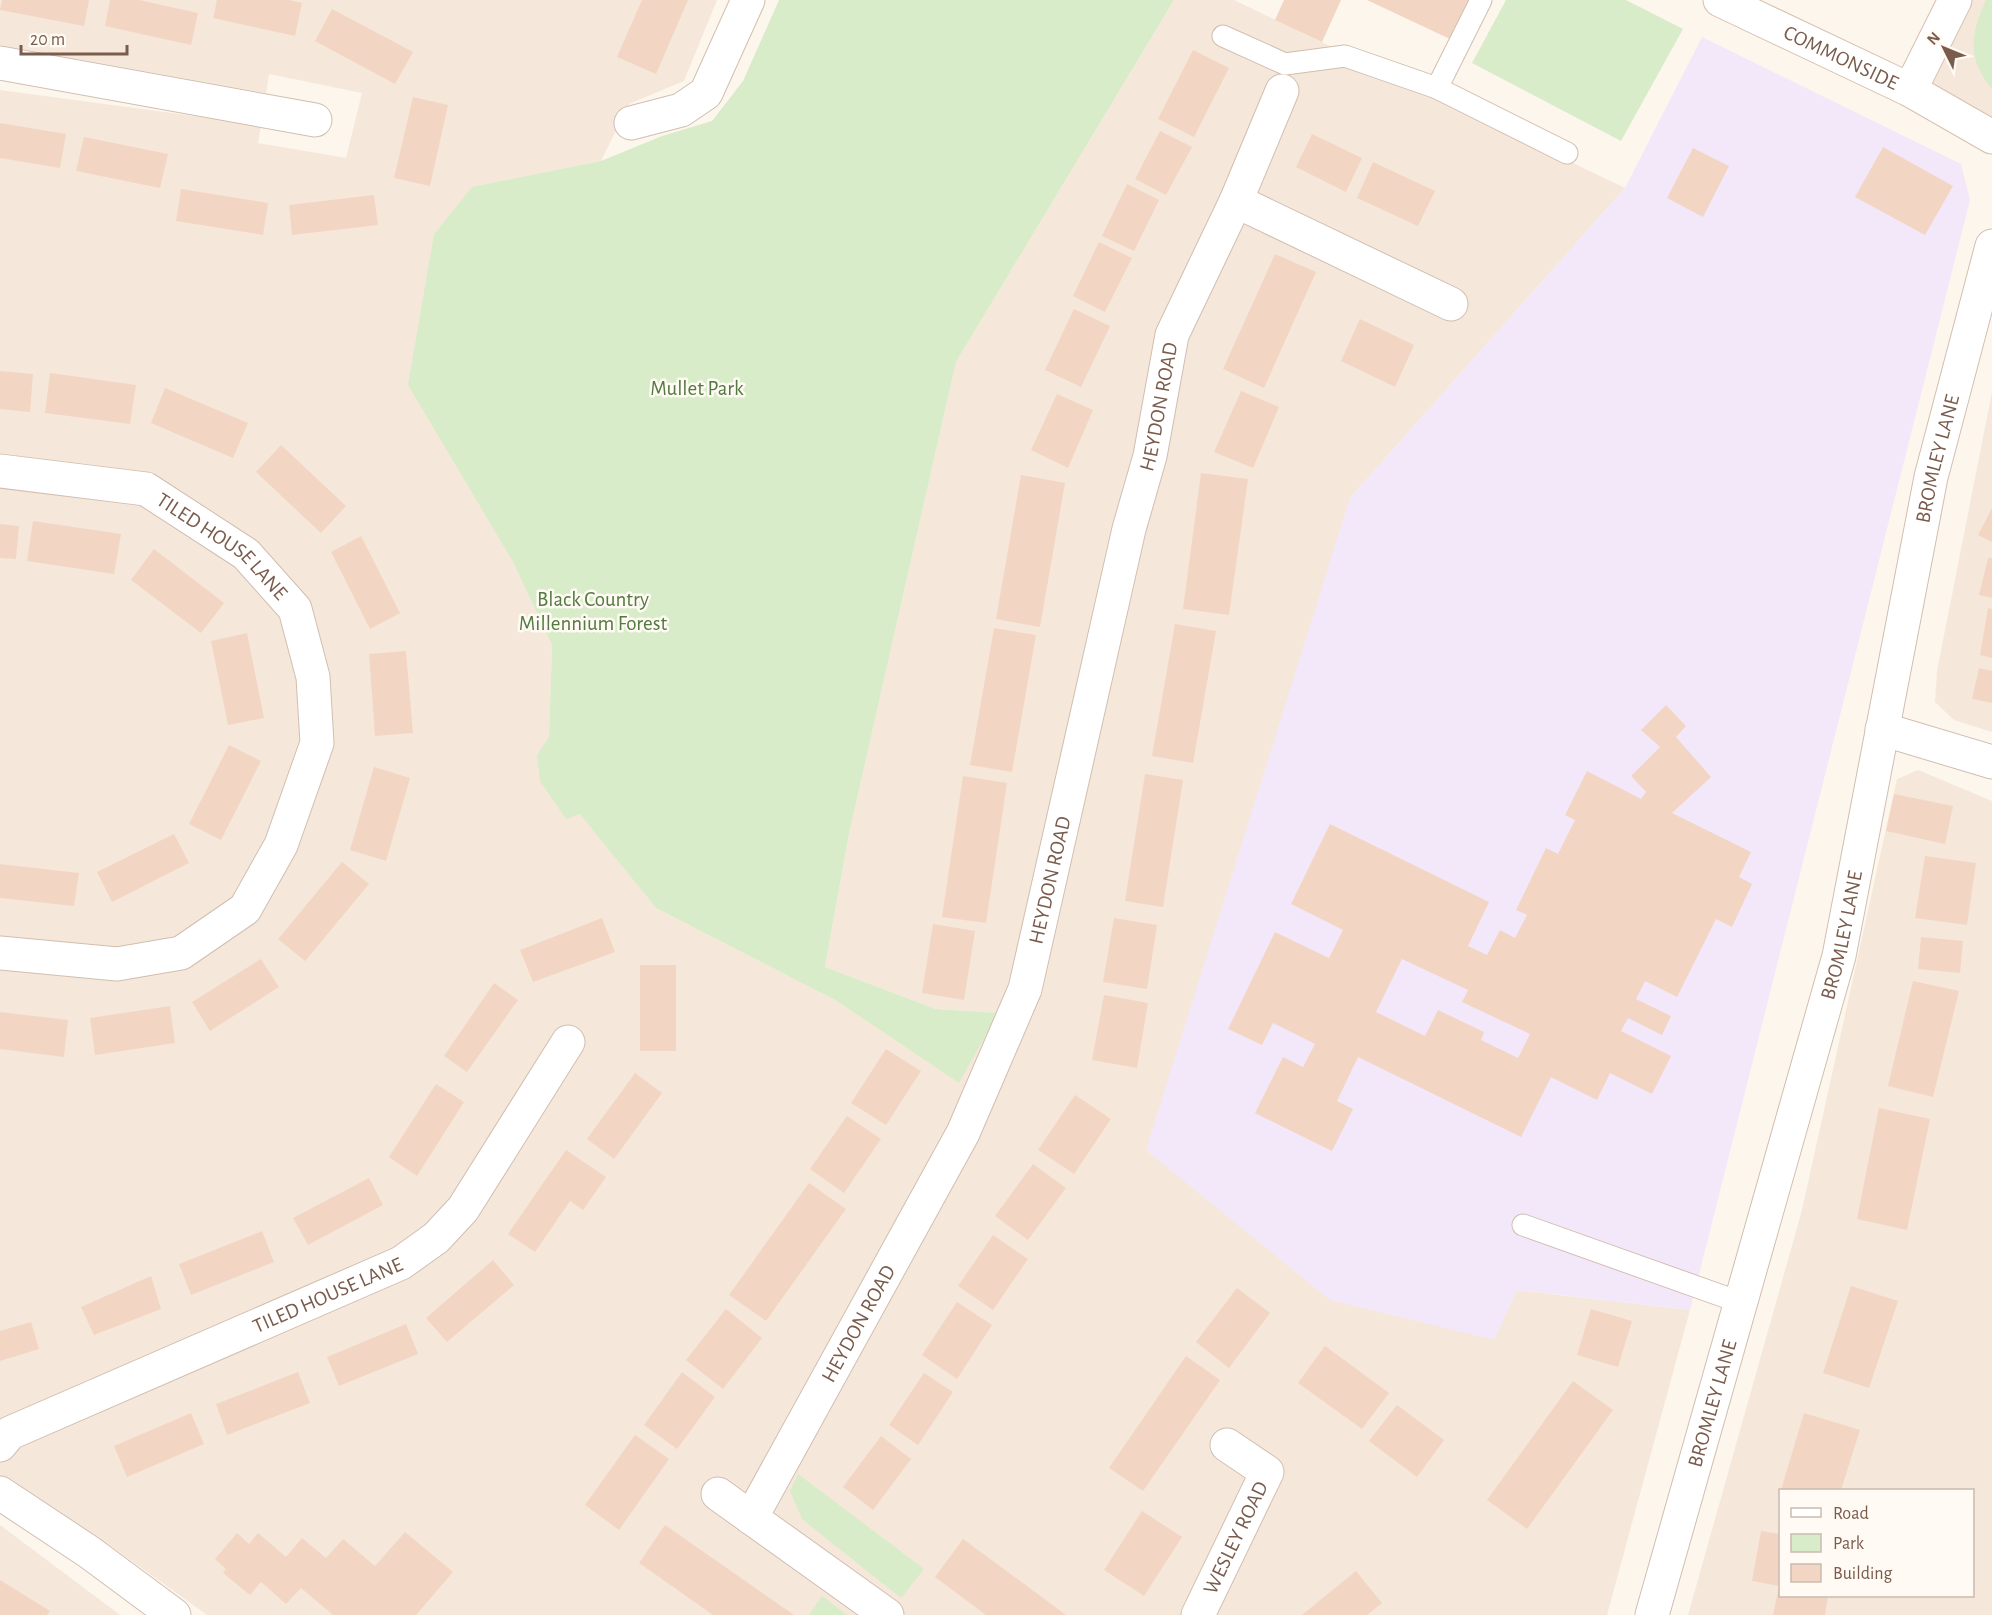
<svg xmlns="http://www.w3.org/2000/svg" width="1992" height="1615" font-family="'Alegreya Sans',sans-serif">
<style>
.residential{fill:#f5e8da;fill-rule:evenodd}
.education{fill:#f3e8fa}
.green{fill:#d8ecc9}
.building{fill:#f3d5c3;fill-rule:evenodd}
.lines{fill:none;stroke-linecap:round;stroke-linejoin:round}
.service-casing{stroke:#d1beb0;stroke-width:23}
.minor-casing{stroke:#d1beb0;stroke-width:35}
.tertiary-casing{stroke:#d1beb0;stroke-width:35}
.secondary-casing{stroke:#d6c0b0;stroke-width:35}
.service{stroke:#fff;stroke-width:21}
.minor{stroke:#fff;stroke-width:33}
.tertiary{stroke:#fff;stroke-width:33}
.secondary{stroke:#fff;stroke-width:33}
.labels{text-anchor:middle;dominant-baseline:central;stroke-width:5;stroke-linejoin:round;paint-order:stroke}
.street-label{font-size:21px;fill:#7a5c4d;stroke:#fffaf3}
.park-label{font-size:21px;fill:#537a41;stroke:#fffaf3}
</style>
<rect width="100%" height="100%" fill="#fdf6ec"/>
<!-- residential -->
<g class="residential">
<polygon points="0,0 717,0 684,81 629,104 601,161 473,187 434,234 512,560 552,645 549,737 580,813 656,908 845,1005 997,1013 936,1009 825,967 849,834 956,362 1174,0 1234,0 1625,188 1350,498 1516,1290 1690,1310 1607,1615 207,1615 108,1544 0,1479 0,90 261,125 258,143 346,158 362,93 269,74 266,93 0,45"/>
<polygon points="1955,0 1992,0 1992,137 1910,90"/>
<polygon points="1992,392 1992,732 1954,720 1935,702 1937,671"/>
<path d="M1918,770L1992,801V1615H1688L1802,1210L1897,779ZM1780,1490H1972V1596H1780Z"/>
<polygon points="0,1525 120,1615 0,1615"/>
</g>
<!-- education -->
<polygon class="education" points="1702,37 1961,164 1970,200 1690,1310 1517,1290 1494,1340 1330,1300 1146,1150 1350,498 1625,188"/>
<!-- green -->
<g class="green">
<polygon points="779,0 1174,0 956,362 849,834 825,967 936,1009 998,1013 959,1083 837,1001 656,908 580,814 566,819 540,781 537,755 549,737 552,645 512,560 408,385 434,234 472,187 601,161 662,136 712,121 743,81"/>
<polygon points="1506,0 1626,0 1683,29 1621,141 1472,63"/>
<path d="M1986,0H1992V89C1967,59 1970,34 1986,0Z"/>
<polygon points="798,1474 924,1569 901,1598 802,1519 790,1491"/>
<polygon points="822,1596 847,1615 809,1615"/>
</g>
<!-- building -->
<g class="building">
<polygon points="2,0 89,0 84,26 0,10"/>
<polygon points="110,0 139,0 198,13 191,45 105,26"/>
<polygon points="217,0 289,0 302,3 295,36 213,18"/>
<polygon points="642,0 688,0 656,74 617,57"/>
<polygon points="1284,0 1341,0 1322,42 1275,20"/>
<polygon points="1367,0 1471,0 1452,40"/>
<polygon points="332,9 413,52 395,84 315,41"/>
<polygon points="1193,50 1229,68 1194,137 1158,119"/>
<polygon points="413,97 448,105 430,186 394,178"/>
<polygon points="0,123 66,134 60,168 0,158"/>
<polygon points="1160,131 1192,147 1166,195 1135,179"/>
<polygon points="1312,134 1362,158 1346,192 1296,167"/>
<polygon points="84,137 168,154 160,188 76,171"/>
<polygon points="1883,147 1953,186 1925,235 1855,197"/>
<polygon points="1693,148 1729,166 1703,217 1667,198"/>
<polygon points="1373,162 1435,191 1418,226 1357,198"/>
<polygon points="1127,184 1159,200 1134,251 1102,236"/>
<polygon points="181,189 268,203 263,235 176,221"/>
<polygon points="374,195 378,225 292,235 289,205"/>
<polygon points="1099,242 1132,258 1105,312 1073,296"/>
<polygon points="1275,254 1316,272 1264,388 1223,369"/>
<polygon points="1074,309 1110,326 1081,387 1045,370"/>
<polygon points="1360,319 1414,345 1395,387 1341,361"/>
<polygon points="0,371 33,374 30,412 0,409"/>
<polygon points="50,373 136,385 130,424 45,413"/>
<polygon points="165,388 248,423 233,458 151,423"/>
<polygon points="1241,391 1279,407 1253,468 1214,452"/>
<polygon points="1057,394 1093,410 1068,468 1031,450"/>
<polygon points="281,445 346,506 321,533 256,472"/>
<polygon points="1201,473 1248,479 1229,615 1183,609"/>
<polygon points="1021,475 1065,483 1040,627 996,619"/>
<polygon points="1992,508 1992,542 1978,535"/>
<polygon points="33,521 121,534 114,574 27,561"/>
<polygon points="0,524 19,526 16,559 0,558"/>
<polygon points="361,536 400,613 370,629 331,552"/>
<polygon points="154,549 224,603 201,633 131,580"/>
<polygon points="1988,558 1992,558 1992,598 1979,595"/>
<polygon points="1988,608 1992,609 1992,658 1980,655"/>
<polygon points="1175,624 1216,631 1193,763 1152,756"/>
<polygon points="994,628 1036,635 1012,772 970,765"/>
<polygon points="247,633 264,718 228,725 211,641"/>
<polygon points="406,651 413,733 375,736 369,654"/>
<polygon points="1979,668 1992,671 1992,703 1972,699"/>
<path d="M1666,705L1686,726L1676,737L1711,777L1672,813L1751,852L1739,877L1752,884L1732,927L1716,919L1677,997L1645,981L1636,999L1671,1016L1662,1035L1628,1018L1621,1031L1671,1056L1652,1094L1610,1073L1597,1100L1551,1077L1521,1137L1358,1057L1337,1101L1353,1109L1332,1151L1255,1113L1283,1057L1303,1067L1315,1044L1273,1023L1262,1045L1228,1029L1275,932L1329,958L1343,930L1291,904L1330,824L1489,902L1468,946L1487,955L1500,930L1515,938L1527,915L1516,910L1546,848L1558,854L1575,820L1565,815L1587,771L1641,799L1646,792L1631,776L1660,747L1641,730ZM1402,959L1468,990L1462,1002L1530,1034L1518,1058L1481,1040L1484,1032L1438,1010L1425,1036L1376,1012Z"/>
<polygon points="229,745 261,761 221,840 189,824"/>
<polygon points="374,767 410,778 386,861 350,850"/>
<polygon points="1145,774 1183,780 1163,907 1125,901"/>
<polygon points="963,776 1007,783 986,923 942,917"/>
<polygon points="1894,794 1953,806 1945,844 1886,831"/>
<polygon points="174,834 189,863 112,902 97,872"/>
<polygon points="1925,856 1976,863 1967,925 1915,918"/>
<polygon points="342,862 369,884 305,961 278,939"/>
<polygon points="0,864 79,873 74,906 0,898"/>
<polygon points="602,918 615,952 533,982 520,950"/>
<polygon points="1114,918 1157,925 1147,989 1103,982"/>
<polygon points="933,924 975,931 964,1000 922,993"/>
<polygon points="1921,937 1963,941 1960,973 1918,969"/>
<polygon points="261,959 279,987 210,1031 192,1002"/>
<rect x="640" y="965" width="36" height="86"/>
<polygon points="1913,981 1959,991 1933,1097 1888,1086"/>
<polygon points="494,983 518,1000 467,1072 444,1056"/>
<polygon points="1104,995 1148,1003 1137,1068 1092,1060"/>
<polygon points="170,1006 175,1043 95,1055 90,1018"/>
<polygon points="0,1012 68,1020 64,1057 0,1049"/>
<polygon points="886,1049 921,1071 886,1125 851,1103"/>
<polygon points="635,1073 662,1093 614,1159 587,1139"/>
<polygon points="436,1084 464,1102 417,1176 389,1157"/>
<polygon points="1075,1095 1111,1119 1074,1174 1038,1150"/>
<polygon points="1879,1108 1930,1119 1907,1230 1857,1219"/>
<polygon points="847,1116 881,1139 844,1193 810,1169"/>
<polygon points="566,1150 606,1177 583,1210 570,1201 535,1252 508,1234"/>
<polygon points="1033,1164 1066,1188 1028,1240 995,1216"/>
<polygon points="369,1178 383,1205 308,1245 293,1218"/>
<polygon points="809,1183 846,1209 766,1321 729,1295"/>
<polygon points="262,1231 274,1262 191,1295 179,1264"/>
<polygon points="993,1235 1028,1259 993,1310 958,1286"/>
<polygon points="493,1260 514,1285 447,1342 426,1318"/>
<polygon points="151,1276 161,1309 94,1335 81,1307"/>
<polygon points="1851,1286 1898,1301 1869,1388 1823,1373"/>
<polygon points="1237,1288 1270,1313 1229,1368 1196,1342"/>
<polygon points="957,1302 992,1325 957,1379 922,1355"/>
<polygon points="726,1309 762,1338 723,1389 686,1360"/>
<polygon points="1591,1309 1632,1321 1618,1367 1577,1355"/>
<polygon points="31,1322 39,1349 0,1361 0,1331"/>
<polygon points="406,1324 418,1354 339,1386 327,1357"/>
<polygon points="1325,1346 1389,1393 1362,1429 1298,1383"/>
<polygon points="1186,1356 1220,1380 1143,1491 1109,1468"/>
<polygon points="298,1372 310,1403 227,1435 216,1404"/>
<polygon points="682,1372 715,1397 677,1449 644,1425"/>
<polygon points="924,1373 953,1392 918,1445 889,1425"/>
<polygon points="1573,1381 1613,1410 1527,1529 1487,1500"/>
<polygon points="1397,1405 1444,1440 1417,1477 1369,1441"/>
<polygon points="191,1413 204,1444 127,1477 114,1446"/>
<polygon points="1804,1413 1860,1430 1841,1490 1781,1490"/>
<polygon points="635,1435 669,1459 619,1530 585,1505"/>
<polygon points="881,1436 911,1459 873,1510 843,1487"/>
<polygon points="1142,1511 1182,1537 1144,1596 1104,1570"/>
<polygon points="665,1525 794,1615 713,1615 639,1563"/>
<polygon points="1761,1531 1780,1534 1780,1596 1828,1596 1825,1615 1773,1615 1779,1586 1752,1581"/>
<polygon points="405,1532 453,1572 416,1615 333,1615 301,1588 286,1604 261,1582 250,1595 223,1573 226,1569 215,1559 237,1533 249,1544 258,1533 286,1557 302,1538 326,1558 343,1539 375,1566"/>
<polygon points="963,1539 1066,1615 986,1615 935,1577"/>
<polygon points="1356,1571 1382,1603 1367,1615 1302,1615"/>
<polygon points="0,1580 50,1611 47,1615 0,1615"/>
</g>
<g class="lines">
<defs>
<g id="service">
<polyline points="1481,0 1437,88 1567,153"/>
<polyline points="1223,36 1285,64 1345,56 1437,88"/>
<polyline points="1523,1225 1742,1303"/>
</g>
<g id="minor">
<polyline points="0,63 315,120"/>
<polyline points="1910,90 1955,0"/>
<polyline points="631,123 681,110 706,93 748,0"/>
<polyline points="1236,201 1451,304"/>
<path id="s1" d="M0,471L146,489L246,554L295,609L313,677L317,743L281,845L245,909L181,953L117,964L0,953"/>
<polyline points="1882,729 1992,762"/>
<path id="s2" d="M0,1445L10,1433L401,1263L436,1238L463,1209L568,1042"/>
<polyline points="718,1494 887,1615"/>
<path id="s3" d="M751,1518L963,1133L1025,989L1129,529L1150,456L1172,335L1236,201L1282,91"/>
<path id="s4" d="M1198,1615L1267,1472L1227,1445"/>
</g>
<g id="tertiary">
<polyline points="0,1493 89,1552 174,1615"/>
<path id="s5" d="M1652,1615L1839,956L1931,477L1992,246"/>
</g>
<g id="secondary">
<path id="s6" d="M1720,0L1910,90L1992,137"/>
</g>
</defs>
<!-- service casing -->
<use href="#service" class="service-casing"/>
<!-- minor casing -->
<use href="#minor" class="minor-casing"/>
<!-- tertiary casing -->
<use href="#tertiary" class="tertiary-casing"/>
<!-- secondary casing -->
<use href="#secondary" class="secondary-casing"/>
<!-- service -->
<use href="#service" class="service"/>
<!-- minor -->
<use href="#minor" class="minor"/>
<!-- tertiary -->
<use href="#tertiary" class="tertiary"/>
<!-- secondary -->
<use href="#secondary" class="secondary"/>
</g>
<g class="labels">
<!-- street labels -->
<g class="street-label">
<text stroke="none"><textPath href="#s6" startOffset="134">COMMONSIDE</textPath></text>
<text stroke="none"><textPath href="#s3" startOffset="1194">HEYDON ROAD</textPath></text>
<text stroke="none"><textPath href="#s5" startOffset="1192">BROMLEY LANE</textPath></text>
<text stroke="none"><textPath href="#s1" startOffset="243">TILED HOUSE LANE</textPath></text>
<text stroke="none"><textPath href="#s3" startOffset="708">HEYDON ROAD</textPath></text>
<text stroke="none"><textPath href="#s5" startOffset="706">BROMLEY LANE</textPath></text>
<text stroke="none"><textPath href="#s2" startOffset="362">TILED HOUSE LANE</textPath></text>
<text stroke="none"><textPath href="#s3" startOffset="222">HEYDON ROAD</textPath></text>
<text stroke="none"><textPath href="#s5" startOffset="220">BROMLEY LANE</textPath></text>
<text stroke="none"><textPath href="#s4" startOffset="86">WESLEY ROAD</textPath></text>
</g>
<!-- park labels -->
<g class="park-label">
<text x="697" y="388">Mullet Park</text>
<text x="593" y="599">Black Country<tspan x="593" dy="24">Millennium Forest</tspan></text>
</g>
</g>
<!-- legend -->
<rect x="1779" y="1489" width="195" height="108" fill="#fffaf3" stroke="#cabbb1" stroke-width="1.5"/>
<rect x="1791" y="1508" width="30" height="9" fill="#ffffff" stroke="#cabbb1" stroke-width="1.5"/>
<text x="1833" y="1519" font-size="18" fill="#7a5c4d">Road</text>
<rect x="1791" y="1534" width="30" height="18" fill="#d8ecc9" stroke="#cabbb1" stroke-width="1.5"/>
<text x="1833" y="1549" font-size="18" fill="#7a5c4d">Park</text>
<rect x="1791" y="1564" width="30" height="18" fill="#f3d5c3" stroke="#cabbb1" stroke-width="1.5"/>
<text x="1833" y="1579" font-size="18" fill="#7a5c4d">Building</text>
<!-- north arrow -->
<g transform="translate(1944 48) rotate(313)" stroke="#fffaf3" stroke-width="4.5" paint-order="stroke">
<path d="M0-4.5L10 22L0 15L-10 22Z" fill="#7a5c4d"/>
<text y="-9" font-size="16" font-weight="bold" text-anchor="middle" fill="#7a5c4d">N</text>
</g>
<!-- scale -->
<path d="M21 45v9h106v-9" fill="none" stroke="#7a5c4d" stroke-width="3"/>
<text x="30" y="45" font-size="18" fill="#7a5c4d" stroke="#fffaf3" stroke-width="4.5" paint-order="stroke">20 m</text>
</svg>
